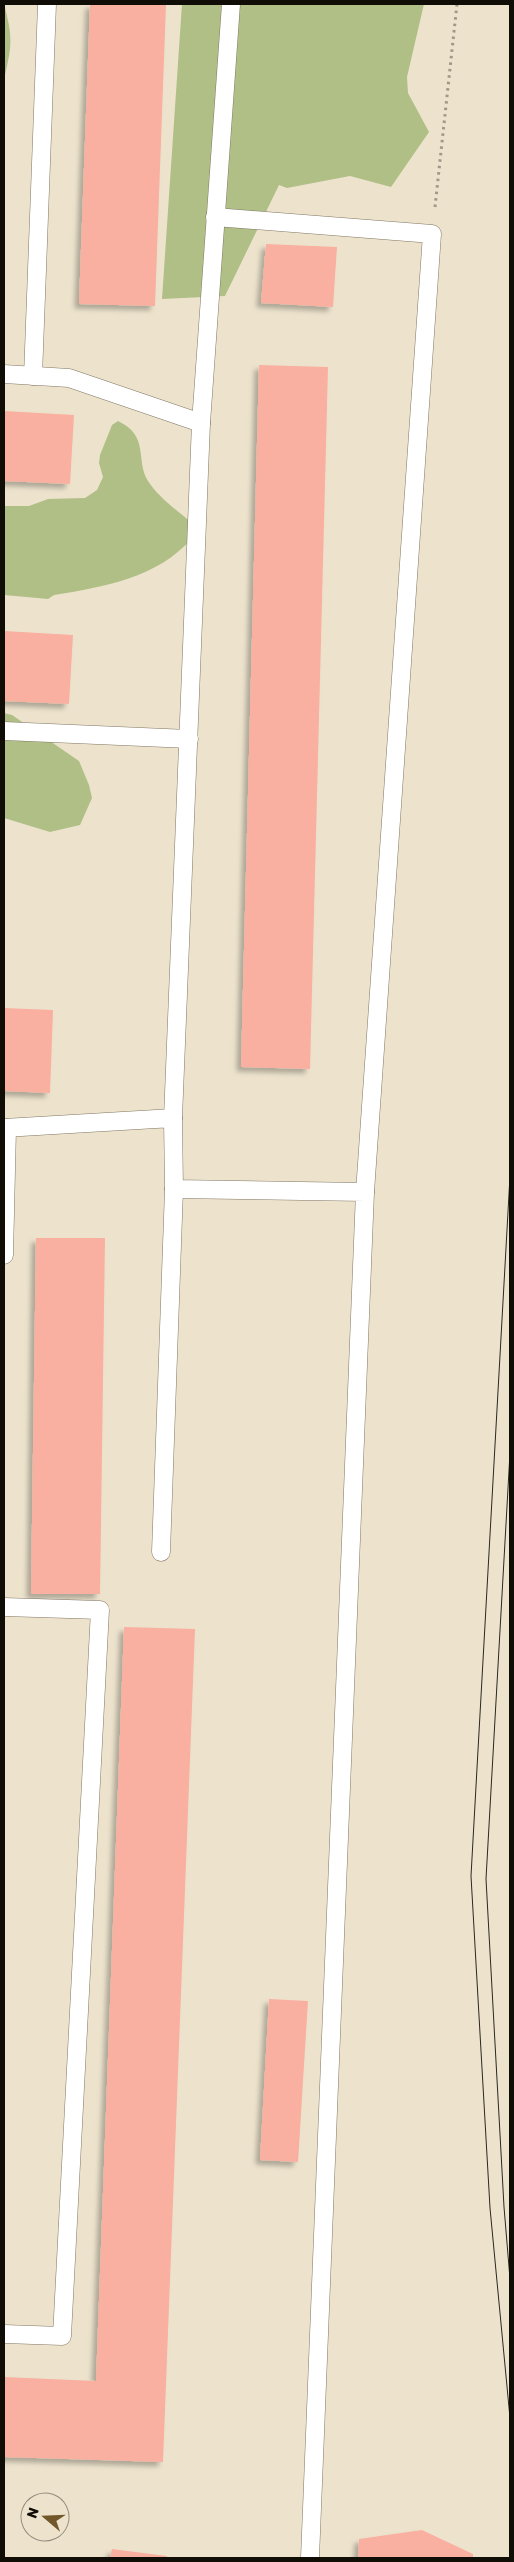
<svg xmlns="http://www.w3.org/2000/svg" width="514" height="2562" font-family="Rubik,sans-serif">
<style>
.green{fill:#b0bf86}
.building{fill:#f9b0a1;filter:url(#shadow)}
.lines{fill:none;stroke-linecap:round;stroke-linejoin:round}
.lane-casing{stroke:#807662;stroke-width:19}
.path{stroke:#9f9787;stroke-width:3;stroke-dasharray:2.5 4;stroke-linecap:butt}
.lane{stroke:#fff;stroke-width:18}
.tram{stroke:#2b271f;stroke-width:1}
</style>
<defs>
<filter id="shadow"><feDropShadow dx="-4.5" dy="4.5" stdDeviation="2.5" flood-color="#0004"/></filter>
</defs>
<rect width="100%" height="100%" fill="#ede3cd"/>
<!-- green -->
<g class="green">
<path d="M4,4C13,38 12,45 4,79Z"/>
<polygon points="182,4 424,4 407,77 408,93 429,132 391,187 350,176 287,188 279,185 225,296 162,299"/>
<path d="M118,421C150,436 135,460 148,481C159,498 178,511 193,524L192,538C158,578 103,587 54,595L48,599L4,595V506H29L48,499L85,498L97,490L103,477L99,463L100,455L112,425Z"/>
<polygon points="4,713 12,715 79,761 89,785 92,798 80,825 50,832 4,818"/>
</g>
<!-- building -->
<g class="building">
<polygon points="90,4 166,4 155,306 79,304"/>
<polygon points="266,244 337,247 333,307 261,303"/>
<polygon points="259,365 328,367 310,1069 241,1067"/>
<polygon points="4,411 74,415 70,484 4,481"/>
<polygon points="4,631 73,635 69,704 4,701"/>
<polygon points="4,1008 53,1010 50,1093 4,1091"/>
<polygon points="36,1238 105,1238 100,1594 31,1594"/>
<polygon points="124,1627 195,1629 163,2462 4,2457 4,2377 96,2381"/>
<polygon points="269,1999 308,2001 298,2162 260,2160"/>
<polygon points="422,2530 473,2554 473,2558 358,2558 359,2539"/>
<polygon points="112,2549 167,2556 167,2558 110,2558"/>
</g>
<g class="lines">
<defs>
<g id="lane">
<polyline points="215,217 432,234 365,1192"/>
<polyline points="4,374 69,378 201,423"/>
<polyline points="33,376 47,4"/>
<polyline points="4,731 189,739"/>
<polyline points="173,1118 201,423 231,4"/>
<polyline points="4,1128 173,1118 174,1189 365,1192 310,2558"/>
<polyline points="4,1255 7,1128"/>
<polyline points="161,1552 174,1189"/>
<polyline points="4,1607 100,1610 62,2336 4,2334"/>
</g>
</defs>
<!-- lane casing -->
<use href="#lane" class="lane-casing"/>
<!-- path -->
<polyline class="path" points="435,207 457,4"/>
<!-- lane -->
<use href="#lane" class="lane"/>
<!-- tram -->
<g class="tram">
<polyline points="510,1176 471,1876 490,2208 510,2418"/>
<polyline points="510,1453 486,1879 504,2207 510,2279"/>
</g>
</g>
<!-- border -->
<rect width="514" height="2562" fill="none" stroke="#100d06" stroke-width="10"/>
<!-- north arrow -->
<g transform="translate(45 2517) rotate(289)"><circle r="24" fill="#ede3cd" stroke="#958d7d"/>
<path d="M0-4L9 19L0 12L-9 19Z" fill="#72572a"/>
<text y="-8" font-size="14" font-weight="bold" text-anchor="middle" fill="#100d06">N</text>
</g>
</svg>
